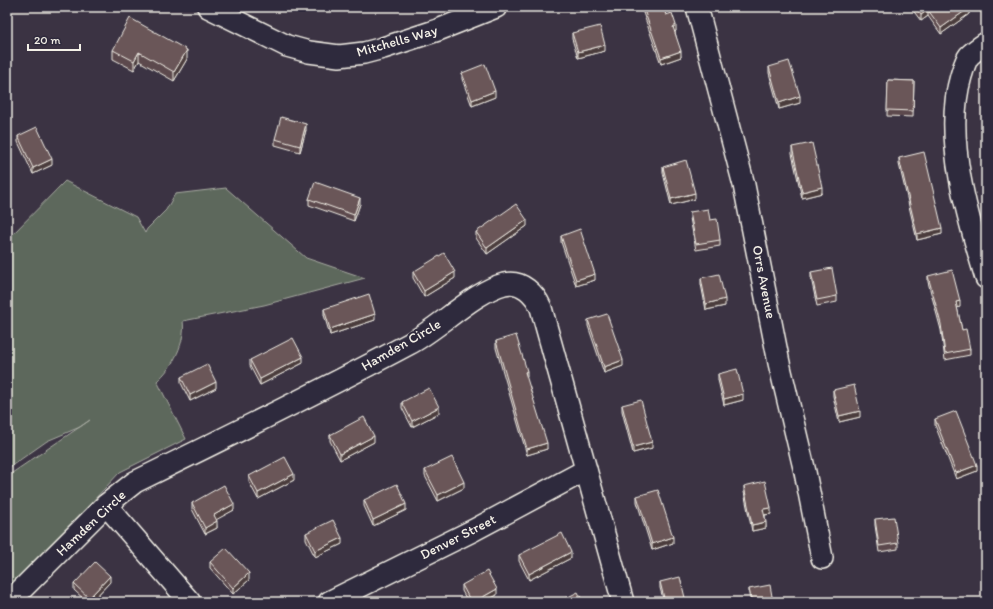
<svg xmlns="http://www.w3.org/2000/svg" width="993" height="609" font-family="Itim,sans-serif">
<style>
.green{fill:#5d675c;stroke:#a8aca2}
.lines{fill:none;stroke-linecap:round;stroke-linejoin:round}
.minor-casing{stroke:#f4f1e8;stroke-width:24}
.minor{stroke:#2f2a3d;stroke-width:21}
.wall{fill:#5c4a4d;stroke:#f4f1e8}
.shaded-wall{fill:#4b3c3e;stroke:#f4f1e8}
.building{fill:#6b5659;stroke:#f4f1e8}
.labels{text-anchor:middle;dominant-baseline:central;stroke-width:4;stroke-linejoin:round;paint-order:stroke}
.street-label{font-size:14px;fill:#f4f1e8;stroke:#2f2a3d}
</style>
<rect width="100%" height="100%" fill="#3b3343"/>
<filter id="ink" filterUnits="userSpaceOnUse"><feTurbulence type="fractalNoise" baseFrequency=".025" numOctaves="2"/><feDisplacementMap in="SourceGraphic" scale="8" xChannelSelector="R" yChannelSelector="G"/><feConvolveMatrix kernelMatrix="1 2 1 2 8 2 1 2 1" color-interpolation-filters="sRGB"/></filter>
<g filter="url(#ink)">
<!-- green -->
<path class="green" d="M65,181L136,217L145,233L147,229L166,210L175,194L226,188L306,258L365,278L264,305L183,321C186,342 173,367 157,381L186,439L120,472L7,593V483L12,473L90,420L80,427L47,441L7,469V240Z"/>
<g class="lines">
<defs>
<g id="minor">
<polyline points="208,7 287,46 309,52 339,56 364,53 383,48 438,30 496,7"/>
<polyline points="697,7 744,185 779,363 805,472 822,558"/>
<path d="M986,43C980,47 974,51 969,56C965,61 963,70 961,76C943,137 968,219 986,278"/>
<polyline points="106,505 190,602"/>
<path d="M9,602L106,505L135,482C227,437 319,392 409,344C438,329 474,292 504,284C522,280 535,294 541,308L623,602"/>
<polyline points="329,602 474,530 586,470"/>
</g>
</defs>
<!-- minor casing -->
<use href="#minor" class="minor-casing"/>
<!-- minor -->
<use href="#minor" class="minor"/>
</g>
<!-- wall -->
<g class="wall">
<polygon points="641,7 663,7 666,15 676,31 675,32 681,57 661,64"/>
<polygon points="912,7 968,7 969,14 941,34 928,16 921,21 912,9"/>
<polygon points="572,33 605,51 578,58 572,39"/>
<polygon points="113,50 187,59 174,81 139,61 134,70 113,59"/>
<polygon points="769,67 800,103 779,109 769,73"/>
<polygon points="462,73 495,97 472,106 462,79"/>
<polygon points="888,80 914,81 913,117 887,116"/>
<polygon points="306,130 300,152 275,145 275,139"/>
<polygon points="18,136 52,165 33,174 18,142"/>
<polygon points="792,147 822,193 802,198 792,154"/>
<polygon points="899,158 942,234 917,240 899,164"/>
<polygon points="663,167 695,199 671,205 663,173"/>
<polygon points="309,199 360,204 354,221 309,205"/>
<polygon points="690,212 710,220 720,240 720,246 696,250 690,218"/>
<polygon points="527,226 487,254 476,238 476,232"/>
<polygon points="561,236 595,280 576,286 561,242"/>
<polygon points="413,272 455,278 424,297 413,278"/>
<polygon points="811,272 837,296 837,302 817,306 811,278"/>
<polygon points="928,276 960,307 957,307 962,330 970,349 970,355 945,360 941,330 928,282"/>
<polygon points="701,278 725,306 706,310 701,284"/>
<polygon points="324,309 375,320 330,335 324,315"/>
<polygon points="588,320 623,366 604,373 588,326"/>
<polygon points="496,341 527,377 526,378 547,449 527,455 496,348"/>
<polygon points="250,360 303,363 260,385 250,366"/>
<polygon points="718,374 743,400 724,405 718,380"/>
<polygon points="181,377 216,388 190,401 181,383"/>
<polygon points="833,390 860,417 839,422 833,396"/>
<polygon points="402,402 439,413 412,427 402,408"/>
<polygon points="622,405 652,448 633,453 622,411"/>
<polygon points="935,419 977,471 956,479 935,425"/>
<polygon points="330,435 374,442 340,460 330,441"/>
<polygon points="425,470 464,488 438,501 425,476"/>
<polygon points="249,476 294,480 258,499 249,482"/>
<polygon points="744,486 771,514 765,515 766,528 752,531 744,492"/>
<polygon points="637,496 673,543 652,550 637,502"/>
<polygon points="364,500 406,510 373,526 364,506"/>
<polygon points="192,503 234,510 216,519 217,528 205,534 192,509"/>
<polygon points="875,519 898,543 898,549 879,552 875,525"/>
<polygon points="306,533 342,544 315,557 306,539"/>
<polygon points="519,555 571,558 529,580 519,561"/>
<polygon points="210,562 249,580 233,594 210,568"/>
<polygon points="110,582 91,602 87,602 74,590 74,584"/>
<polygon points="660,582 686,602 664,602 660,588"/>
<polygon points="462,585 497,595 484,602 468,602 462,591"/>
<polygon points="749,589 773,602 751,602 749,595"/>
</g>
<!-- shaded-wall -->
<g class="shaded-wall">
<polygon points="969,8 969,14 941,34 941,28"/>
<polygon points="928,10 928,16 921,21 921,15"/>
<polygon points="676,25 676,31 673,33 673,27"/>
<polygon points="605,45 605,51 578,58 578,52"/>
<polygon points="187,50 187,59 174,81 174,72"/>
<polygon points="681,51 681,57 661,64 661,58"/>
<polygon points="139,52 139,61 134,70 134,61"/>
<polygon points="495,91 495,97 472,106 472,100"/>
<polygon points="800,96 800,103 779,109 779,103"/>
<polygon points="306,124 306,130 300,152 300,146"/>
<polygon points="52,159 52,165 33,174 33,168"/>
<polygon points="822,187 822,193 802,198 802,192"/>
<polygon points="695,193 695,199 671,205 671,199"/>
<polygon points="360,198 360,204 354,221 354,215"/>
<polygon points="527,220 527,226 487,254 487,248"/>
<polygon points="942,228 942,234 917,240 917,234"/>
<polygon points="455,272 455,278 424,297 424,291"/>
<polygon points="595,274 595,280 576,286 576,280"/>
<polygon points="725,299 725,306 706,310 706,304"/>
<polygon points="960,301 960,307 956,308 956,302"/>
<polygon points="375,314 375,320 330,335 330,329"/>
<polygon points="303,357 303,363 260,385 260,379"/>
<polygon points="623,360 623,366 604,373 604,367"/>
<polygon points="527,371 527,377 525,378 525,372"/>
<polygon points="216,382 216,388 190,401 190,395"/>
<polygon points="743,394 743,400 724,405 724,399"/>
<polygon points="439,407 439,413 412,427 412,421"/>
<polygon points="860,411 860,417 839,422 839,416"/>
<polygon points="374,436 374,442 340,460 340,454"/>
<polygon points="652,442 652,448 633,453 633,447"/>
<polygon points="547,443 547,449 527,455 527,449"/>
<polygon points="977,465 977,471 956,479 956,473"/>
<polygon points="294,474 294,480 258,499 258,493"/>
<polygon points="464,482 464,488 438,501 438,495"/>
<polygon points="234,504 234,510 214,521 214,515"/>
<polygon points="406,504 406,510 373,526 373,520"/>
<polygon points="771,508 771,514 763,515 763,509"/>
<polygon points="217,521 217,528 205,534 205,528"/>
<polygon points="766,522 766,528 752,531 752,525"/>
<polygon points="673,537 673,543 652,550 652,544"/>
<polygon points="342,538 342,544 315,557 315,551"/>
<polygon points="571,552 571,558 529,580 529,574"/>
<polygon points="249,573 249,580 233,594 233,588"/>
<polygon points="110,576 110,582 91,602 89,602 89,598"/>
<polygon points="497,589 497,595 484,602 474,602"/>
</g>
<!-- building -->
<g class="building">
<polygon points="643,7 663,7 666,15 672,13 676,25 673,27 681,51 661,58"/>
<polygon points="915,7 968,7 969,8 941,28 928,10 921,15"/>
<polygon points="130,18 187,50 174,72 139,52 134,61 113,50"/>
<polygon points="600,26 605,45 578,52 572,33"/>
<polygon points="789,61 800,96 779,103 769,67"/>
<polygon points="485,64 495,91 472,100 462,73"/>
<polygon points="888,80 914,81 913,111 887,110"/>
<polygon points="281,117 306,124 300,146 275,139"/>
<polygon points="37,127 52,159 33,168 18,136"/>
<polygon points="812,143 822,187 802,192 792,147"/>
<polygon points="924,152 942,228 917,234 899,158"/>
<polygon points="686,160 695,193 671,199 663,167"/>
<polygon points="315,182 360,198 354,215 309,199"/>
<polygon points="516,204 527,220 487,248 476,232"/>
<polygon points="708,209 710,220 717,219 720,240 696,244 690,212"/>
<polygon points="580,229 595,274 576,280 561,236"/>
<polygon points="444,253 455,272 424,291 413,272"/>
<polygon points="832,268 837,296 817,300 811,272"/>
<polygon points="952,270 960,301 956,302 962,330 966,329 970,349 945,354 941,324 928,276"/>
<polygon points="719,274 725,299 706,304 701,278"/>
<polygon points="369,294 375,314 330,329 324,309"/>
<polygon points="607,314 623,360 604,367 588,320"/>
<polygon points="516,335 527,371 525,372 547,443 527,449 496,341"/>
<polygon points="293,338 303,357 260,379 250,360"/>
<polygon points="207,364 216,382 190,395 181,377"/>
<polygon points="737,369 743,394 724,399 718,374"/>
<polygon points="854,385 860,411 839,416 833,390"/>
<polygon points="429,388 439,407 412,421 402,402"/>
<polygon points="641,400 652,442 633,447 622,405"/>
<polygon points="956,411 977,465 956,473 935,419"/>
<polygon points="364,417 374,436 340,454 330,435"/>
<polygon points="285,457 294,474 258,493 249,476"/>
<polygon points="452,457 464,482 438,495 425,470"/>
<polygon points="765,481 771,508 763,509 766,522 752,525 744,486"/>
<polygon points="397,484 406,504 373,520 364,500"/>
<polygon points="224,485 234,504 214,515 217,521 205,528 192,503"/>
<polygon points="658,490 673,537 652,544 637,496"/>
<polygon points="894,517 898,543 879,546 875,519"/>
<polygon points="333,520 342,538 315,551 306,533"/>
<polygon points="562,533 571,552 529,574 519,555"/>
<polygon points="226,548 249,573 233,588 210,562"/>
<polygon points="95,562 110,576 89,598 74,584"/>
<polygon points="487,571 497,589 474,602 471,602 462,585"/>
<polygon points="680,577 686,602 665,602 660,582"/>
<polygon points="770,585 773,602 752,602 749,589"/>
<polygon points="578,592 583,602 558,602"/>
</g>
</g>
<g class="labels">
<!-- street labels -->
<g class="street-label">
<text transform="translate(397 41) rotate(-16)">Mitchells Way</text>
<text transform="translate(764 282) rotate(79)">Orrs Avenue</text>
<text transform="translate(401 345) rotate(-30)">Hamden Circle</text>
<text transform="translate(91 523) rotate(-43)">Hamden Circle</text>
<text transform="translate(458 537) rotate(-27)">Denver Street</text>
</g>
</g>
<!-- margin -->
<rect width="993" height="609" fill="none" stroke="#2f2a3d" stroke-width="24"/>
<rect x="12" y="12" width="969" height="585" fill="none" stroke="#f4f1e8" stroke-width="1.5" filter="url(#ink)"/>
<!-- scale -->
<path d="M28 44v6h52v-6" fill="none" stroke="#f4f1e8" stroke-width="2"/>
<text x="34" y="44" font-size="12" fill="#f4f1e8" stroke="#2f2a3d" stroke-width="3" paint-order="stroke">20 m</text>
</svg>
